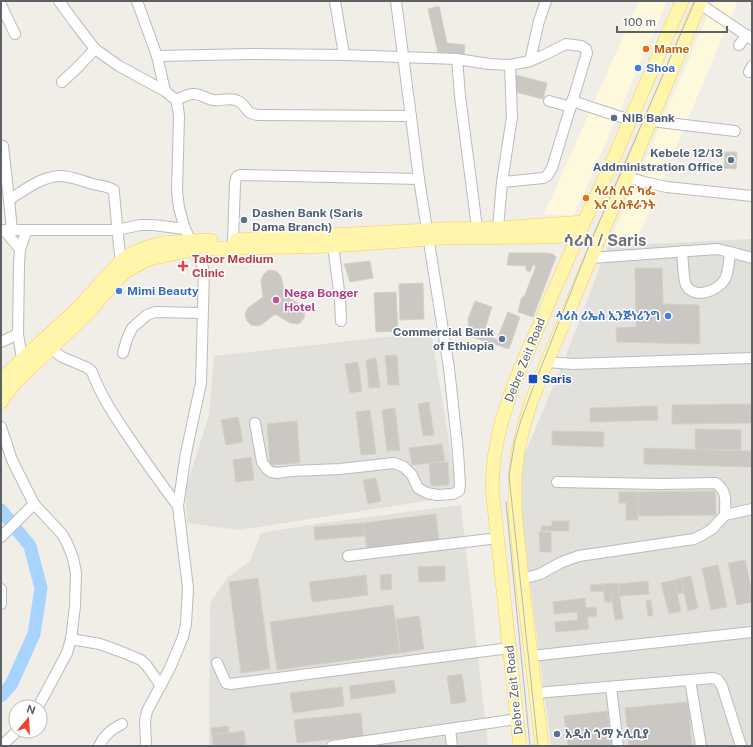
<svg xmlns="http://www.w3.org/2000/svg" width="753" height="747" font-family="'Public Sans','Noto Sans Ethiopic',sans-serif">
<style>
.commercial{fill:#fef8dc}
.industrial{fill:#e1e0da}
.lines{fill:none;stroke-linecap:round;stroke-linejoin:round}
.river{stroke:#a6d4ff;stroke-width:13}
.building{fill:#cbc8c3;stroke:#d5d0c4}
.minor-casing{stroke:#b8bbbf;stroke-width:12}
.major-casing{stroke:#f4d05a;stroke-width:14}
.minor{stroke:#fff;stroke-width:10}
.major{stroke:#fff5ab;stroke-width:13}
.tram{stroke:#b6b7b7;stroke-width:1}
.food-dot{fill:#e8710a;stroke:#fff;stroke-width:1.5}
.shop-dot{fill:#3f7fe0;stroke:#fff;stroke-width:1.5}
.service-dot{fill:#5c6f8a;stroke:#fff;stroke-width:1.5}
.health-dot{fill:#e0444e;stroke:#fff;stroke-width:1.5}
.hotel-dot{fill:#d1479c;stroke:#fff;stroke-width:1.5}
.transit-dot{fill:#1a4fb4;stroke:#fff;stroke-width:1.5}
.labels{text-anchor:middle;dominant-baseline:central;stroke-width:3;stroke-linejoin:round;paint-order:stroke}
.food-label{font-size:12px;font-weight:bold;fill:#c56008;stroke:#fff;text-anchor:start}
.shop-label{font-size:12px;font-weight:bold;fill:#366cbe;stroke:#fff;text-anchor:start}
.service-label{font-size:12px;font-weight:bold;fill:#4e5e75;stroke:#fff;text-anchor:start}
.health-label{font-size:12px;font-weight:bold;fill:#be3a42;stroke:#fff;text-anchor:start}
.hotel-label{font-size:12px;font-weight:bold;fill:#b23c85;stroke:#fff;text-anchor:start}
.street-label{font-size:12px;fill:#5d6166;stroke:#fff}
.transit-label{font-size:12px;font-weight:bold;fill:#164399;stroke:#fff;text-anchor:start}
.district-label{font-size:16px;font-weight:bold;fill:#6e7378;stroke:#fff}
</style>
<rect width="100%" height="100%" fill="#f0eee6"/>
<!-- commercial -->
<g class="commercial">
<polygon points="639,1 667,1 574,216 544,214"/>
<polygon points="714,1 738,1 635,244 608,246"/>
</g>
<!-- industrial -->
<g class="industrial">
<polygon points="752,239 752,746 551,746 516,475 565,358 608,246"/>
<polygon points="431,332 458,496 239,530 187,523 186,488 209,415 214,356"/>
<polygon points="461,505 488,746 209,746 210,603 227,578 250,561 261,533 315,524"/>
</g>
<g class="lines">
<!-- river -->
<polyline class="river" points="1,510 30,546 41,588 34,634 11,685 1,696"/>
</g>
<!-- building -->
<g class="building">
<polygon points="439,6 447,43 465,45 464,56 438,53 428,9"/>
<polygon points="516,75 547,83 543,99 512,91"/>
<polygon points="725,152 737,152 736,169 724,168"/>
<polygon points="509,253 547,253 553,254 556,257 533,317 518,312 521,299 525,295 536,266 533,265 530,272 526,270 526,266 507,265"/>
<polygon points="370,261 373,278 350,282 344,264"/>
<polygon points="635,268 662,268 663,304 699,305 700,344 617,342 616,328 636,327"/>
<polygon points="269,270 276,271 281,276 285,295 299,304 304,308 305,311 304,318 300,323 297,324 290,323 275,314 261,325 258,326 251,325 247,321 245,314 248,308 263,297 261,280 264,274"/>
<polygon points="423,283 424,319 400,320 399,284"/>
<polygon points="396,292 398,331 376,332 374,293"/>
<polygon points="475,301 492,307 485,329 494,332 493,338 497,339 508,312 520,317 509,349 469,336 468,319"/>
<polygon points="397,355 399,385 388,385 385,356"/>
<polygon points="376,358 380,387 369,388 366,360"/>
<polygon points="358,362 362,391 350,393 345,364"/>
<polygon points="429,402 434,435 423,436 418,404"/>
<polygon points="752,404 752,423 672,424 672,405"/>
<polygon points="657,406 658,420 590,422 590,408"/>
<polygon points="395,408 400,450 387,451 382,410"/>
<polygon points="370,410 376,454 361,455 356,412"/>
<polygon points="238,417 243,442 226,445 221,420"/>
<polygon points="297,421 300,463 270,465 267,424"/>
<polygon points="695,429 741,430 741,450 695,450"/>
<polygon points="552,431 604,432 603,447 552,445"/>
<polygon points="442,444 445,461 412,465 409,448"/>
<polygon points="644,448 752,451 752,467 644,464"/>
<polygon points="251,457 254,480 236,482 233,460"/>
<polygon points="448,462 449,485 431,486 429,463"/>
<polygon points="376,478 381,501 368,504 363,480"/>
<polygon points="715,491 716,515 638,516 638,492"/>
<polygon points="619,492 638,492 638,520 626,520 626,503 619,503"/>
<polygon points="436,514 439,541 367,550 363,523"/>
<polygon points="552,521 569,521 569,531 541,531 541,526 552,526"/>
<polygon points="363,523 365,536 315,540 314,527"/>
<polygon points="539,532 551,532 551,552 540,552"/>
<polygon points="745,560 752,593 752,602 737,605 728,563"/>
<polygon points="718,565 727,607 711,610 702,568"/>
<polygon points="445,566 445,581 419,582 418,567"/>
<polygon points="391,574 392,589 381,590 380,575"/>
<polygon points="366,575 368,595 312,602 309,582"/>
<polygon points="691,576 698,608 688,611 681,578"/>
<polygon points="258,578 270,669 241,673 229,582"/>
<polygon points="681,578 684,593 676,594 674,580"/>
<polygon points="674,580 681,611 669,614 661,583"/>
<polygon points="648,581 649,594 620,596 619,584"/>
<polygon points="618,583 619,592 611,593 612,602 605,602 603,584"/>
<polygon points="603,584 604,591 591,592 590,585"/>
<polygon points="619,592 623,619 615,620 611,593"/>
<polygon points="585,598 586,608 596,607 597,616 587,617 589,629 556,632 555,622 578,620 577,612 554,614 553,602"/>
<polygon points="651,600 653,616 648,616 646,601"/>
<polygon points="393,605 400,653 277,670 270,622"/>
<polygon points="419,616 424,649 401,653 396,619"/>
<polygon points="462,674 466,702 451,704 447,676"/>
<polygon points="394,680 396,693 351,699 349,686"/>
<polygon points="342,687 344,706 293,713 290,693"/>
<polygon points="688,702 692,746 629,746 625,708"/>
<polygon points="607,711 612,746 568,746 564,716"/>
<polygon points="361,713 363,736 297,743 294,720"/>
<polygon points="228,726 229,733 212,735 211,728"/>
<polygon points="244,731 246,746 213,746 212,735"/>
</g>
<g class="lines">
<defs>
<g id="minor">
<polyline points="137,1 157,56 252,54 344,55"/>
<polyline points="335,1 344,55 457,59 489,64 510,65 530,61 542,56 566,44 581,46 586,49 587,53 552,168 547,176 543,178 502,182"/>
<polyline points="700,4 752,39"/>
<polyline points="1,5 15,34"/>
<polyline points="739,45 747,35"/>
<polyline points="157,56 165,91"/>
<polyline points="457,59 460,96 477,228"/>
<polyline points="530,61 539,21 546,1"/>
<polyline points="749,72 752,66"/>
<polyline points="62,82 78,67 95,49"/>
<path d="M176,100C181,98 187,94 193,94C200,93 206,99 213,100C222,101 230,97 238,101C243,103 245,108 249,112C252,114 256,115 260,115L411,116"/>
<polyline points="549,101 571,107"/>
<polyline points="572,101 630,120"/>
<polyline points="651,121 735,131"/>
<polyline points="3,146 9,200"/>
<polyline points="627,177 648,183 667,187 752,196"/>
<polyline points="498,228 502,182 512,117 510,65"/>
<polyline points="1,230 117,230 140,225 153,225 185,229"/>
<polyline points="4,230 20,249 19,264 18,334 22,359"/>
<path d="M12,230L9,200C24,190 41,177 59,176C71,176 82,181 93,184C100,186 108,186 114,190V193L119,246L121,261"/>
<polyline points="333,246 340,298 341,321"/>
<path d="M234,247L233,240L235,183C236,178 236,176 241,175L419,179"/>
<polyline points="20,249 27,230"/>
<path d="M682,251C683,259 683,279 686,285C694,300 718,291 725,279C729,271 729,261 730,252"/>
<polyline points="591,258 717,249 730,252 752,258"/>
<polyline points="1,342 18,334"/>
<path d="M51,349L62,357L88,368L92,372C101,396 115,417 130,439C145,461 161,484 178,506L186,453L201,383L204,271L197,249L191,241L185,229L179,208L177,191L179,116L178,108L176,100L165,91L119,66L95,49L75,23L59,1"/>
<polyline points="123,353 127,339 132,328 147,315 155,312 202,313"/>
<polyline points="547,362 573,364 752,358"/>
<polyline points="255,423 262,462 267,469 271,472 277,473 292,471 340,469 394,463 404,467 412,475 418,488 427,493 437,495 453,494 459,491 460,484 458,452 449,368 419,179 396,1"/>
<polyline points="1,427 12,460 34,504 62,534 67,543 73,558 76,573 75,606 71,639 67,653 38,707"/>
<path d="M557,482L661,484L716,483C728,492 725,502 725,515"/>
<polyline points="1,537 34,504"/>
<polyline points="348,556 498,538"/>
<polyline points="522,579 540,574 562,562 579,556 694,539 704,534 712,529 725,515 752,509"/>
<polyline points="1,589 1,604"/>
<polyline points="71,639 100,644 122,652 141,660 147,666 161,686"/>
<polyline points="531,656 752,632"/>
<polyline points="217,663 226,683 231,684 510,648"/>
<polyline points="690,680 701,746"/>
<polyline points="611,687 618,746"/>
<polyline points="536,693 713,678 718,680 722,686 741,746"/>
<polyline points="450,729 452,746"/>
<polyline points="1,746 11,737 17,731"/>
<path d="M99,746C104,735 111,729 122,724"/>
<polyline points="146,746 145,721 147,711 170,668 183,637 186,624 188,588 178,506"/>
<polyline points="332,746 517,719"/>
</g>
<g id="major">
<polyline points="236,240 427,230 440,229 498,228 584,222"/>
<polyline points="1,382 6,375 22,359 76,310 121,261 133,253 147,247 162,243 191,241 211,240"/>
<polyline points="1,402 5,396 16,382 87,314 116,281 124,273 135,266 149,259 197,249 333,246 442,238 546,237 578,235"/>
<polyline points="520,746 492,488 494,458 500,427 510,395 520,369 584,222 609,169 682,1"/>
<polyline points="542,746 522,579 515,512 515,478 518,451 523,429 531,402 547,362 602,232 627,177 701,1"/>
</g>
</defs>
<!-- minor casing -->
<use href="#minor" class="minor-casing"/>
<!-- major casing -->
<use href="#major" class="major-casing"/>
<!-- minor -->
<use href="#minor" class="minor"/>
<!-- major -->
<use href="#major" class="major"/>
<!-- tram -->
<g class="tram">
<polyline points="506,502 530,746"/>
<polyline points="538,746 509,476 515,440 521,420 536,380 591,241 695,1"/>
</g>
</g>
<!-- markers -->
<g class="food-dot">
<circle cx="646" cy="49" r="4"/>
<circle cx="586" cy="198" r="4"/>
</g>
<g class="shop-dot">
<circle cx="638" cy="68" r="4"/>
<circle cx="119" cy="291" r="4"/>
<circle cx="668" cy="316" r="4"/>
</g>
<g class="service-dot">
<circle cx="614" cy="118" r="4"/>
<circle cx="731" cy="160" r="4"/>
<circle cx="244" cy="220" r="4"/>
<circle cx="502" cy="339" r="4"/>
<circle cx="557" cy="734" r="4"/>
</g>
<path class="health-dot" d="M181 260h4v4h4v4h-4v4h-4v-4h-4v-4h4z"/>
<circle class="hotel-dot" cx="276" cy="300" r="4"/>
<rect class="transit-dot" x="528" y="374" width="10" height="10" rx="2"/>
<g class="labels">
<!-- food labels -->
<g class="food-label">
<text x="654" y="49">Mame</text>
<text x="594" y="191">ሳሪስ ሊና ካፌ<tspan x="594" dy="14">እና ሬስቶራንት</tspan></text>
</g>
<!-- shop labels -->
<g class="shop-label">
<text x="646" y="68">Shoa</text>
<text x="127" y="291">Mimi Beauty</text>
<text x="660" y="316" text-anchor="end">ሳሪስ ሪኤስ ኢንጅነሪንግ</text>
</g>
<!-- service labels -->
<g class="service-label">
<text x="622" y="118">NIB Bank</text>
<text x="723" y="153" text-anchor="end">Kebele 12/13<tspan x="723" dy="14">Addministration Office</tspan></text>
<text x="252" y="213">Dashen Bank (Saris<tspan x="252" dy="14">Dama Branch)</tspan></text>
<text x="494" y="332" text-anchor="end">Commercial Bank<tspan x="494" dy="14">of Ethiopia</tspan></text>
<text x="565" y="734">አዲስ ጎማ ኦሊቢያ</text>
</g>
<!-- health labels -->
<g class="health-label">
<text x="192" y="259">Tabor Medium<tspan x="192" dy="14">Clinic</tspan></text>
</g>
<!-- hotel labels -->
<g class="hotel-label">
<text x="284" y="293">Nega Bonger<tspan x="284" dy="14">Hotel</tspan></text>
</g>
<!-- street labels -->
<g class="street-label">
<text transform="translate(525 360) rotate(-68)">Debre Zeit Road</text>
<text transform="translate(514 690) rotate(-96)">Debre Zeit Road</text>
</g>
<!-- transit labels -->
<g class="transit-label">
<text x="542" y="379">Saris</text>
</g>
<!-- district labels -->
<g class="district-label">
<text x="605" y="240">ሳሪስ / Saris</text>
</g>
</g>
<!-- border -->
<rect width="753" height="747" fill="none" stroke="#5d6166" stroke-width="4"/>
<!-- north arrow -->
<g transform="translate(28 719) rotate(18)"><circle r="19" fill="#ffffff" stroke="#bec0c2"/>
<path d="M0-3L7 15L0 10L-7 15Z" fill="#ed462e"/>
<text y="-6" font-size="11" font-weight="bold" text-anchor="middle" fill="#5d6166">N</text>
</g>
<!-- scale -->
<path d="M617 26v6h110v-6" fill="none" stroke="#5d6166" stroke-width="2"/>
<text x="623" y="26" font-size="12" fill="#5d6166" stroke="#ffffff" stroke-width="3" paint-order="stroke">100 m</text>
</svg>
